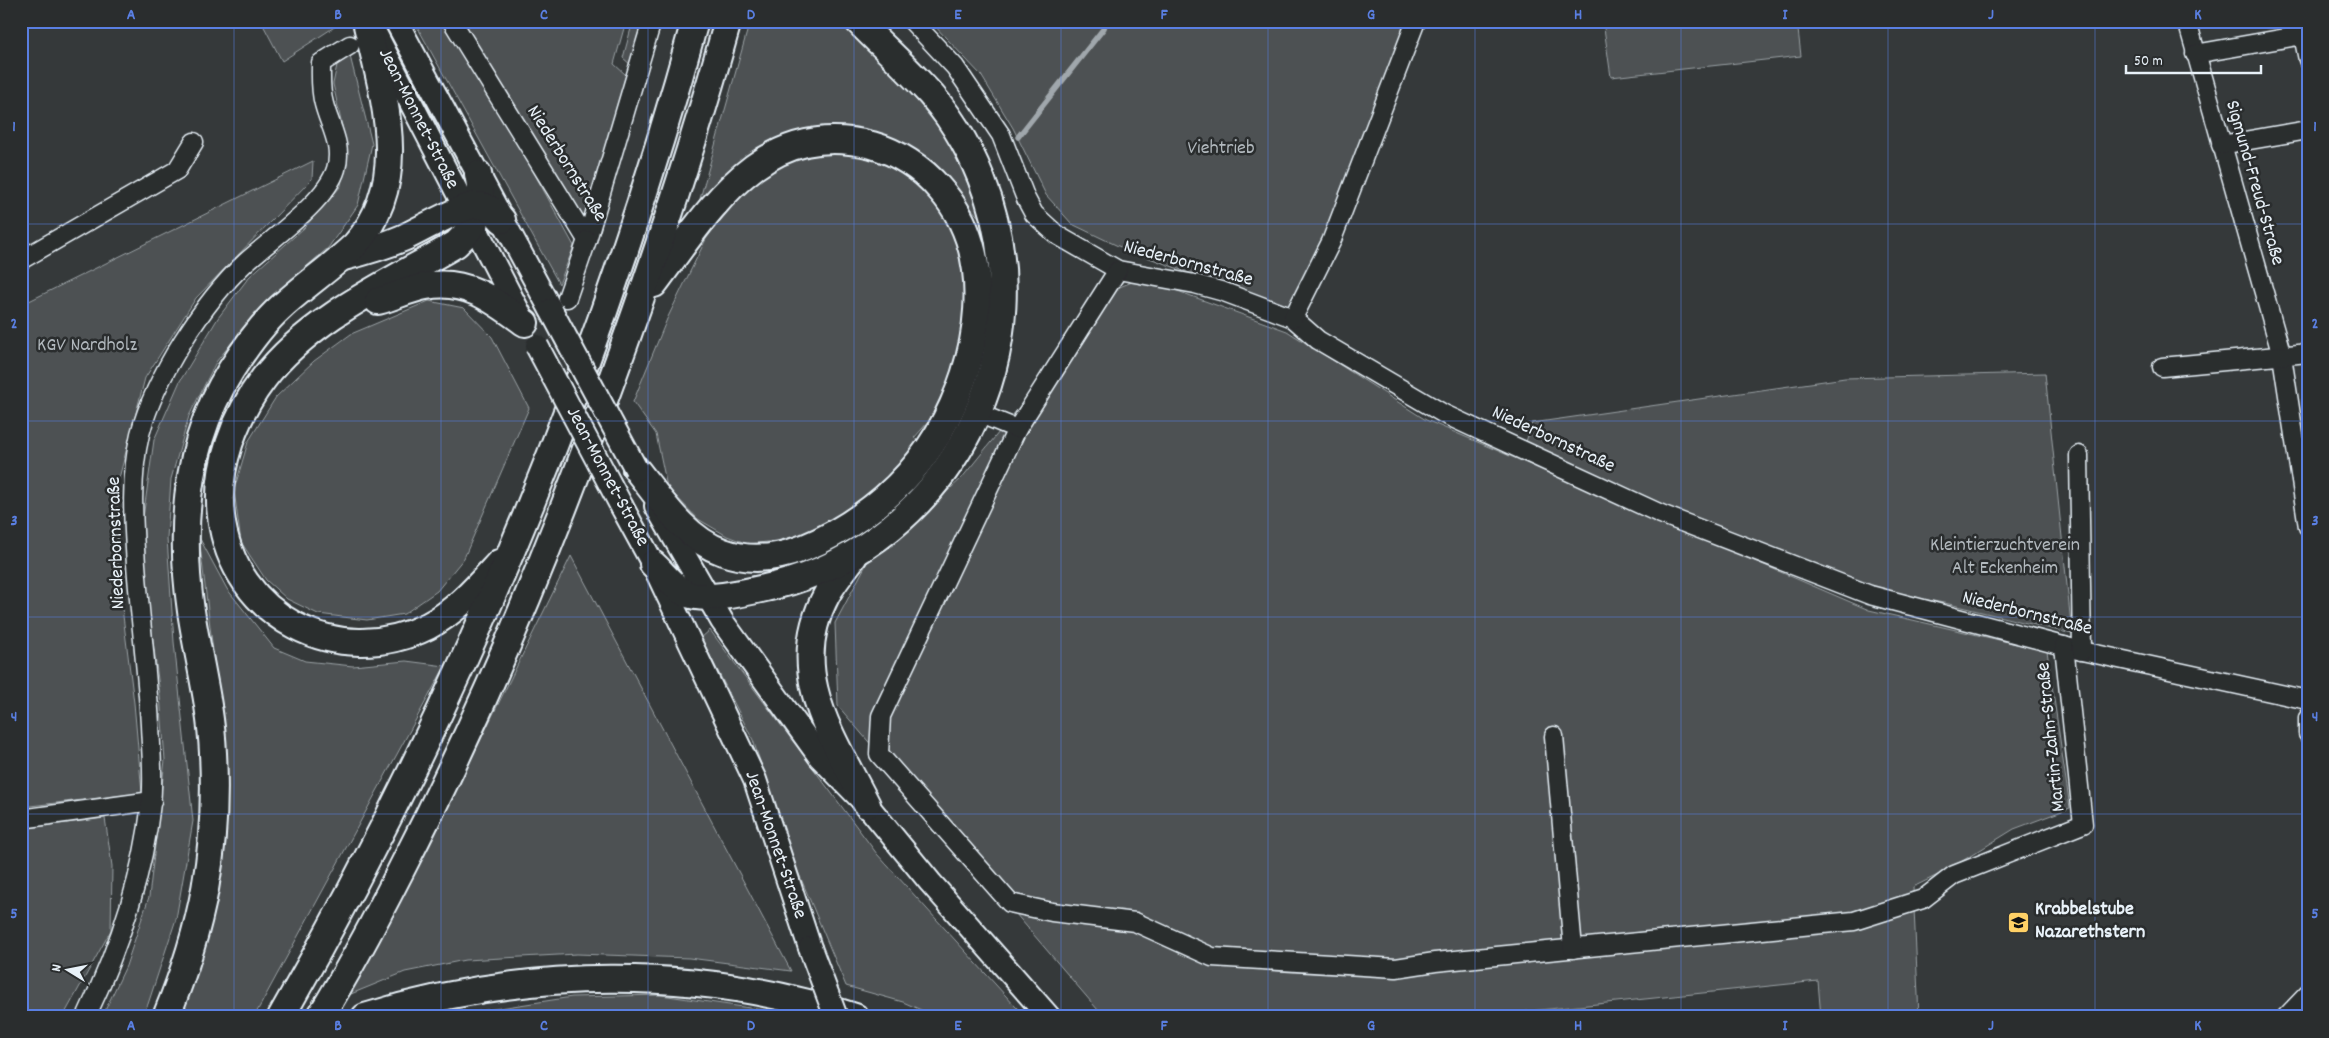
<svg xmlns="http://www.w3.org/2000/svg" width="2329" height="1038" font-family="Dekko,sans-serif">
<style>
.green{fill:#4d5152;stroke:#9aa1a5}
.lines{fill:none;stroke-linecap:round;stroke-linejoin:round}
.stream{stroke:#a0a7ac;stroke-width:5.5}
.minor-casing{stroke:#e8f1f8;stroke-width:21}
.major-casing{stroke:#e8f1f8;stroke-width:26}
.highway-casing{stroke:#e8f1f8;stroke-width:30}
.minor{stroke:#2a2d2e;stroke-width:18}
.major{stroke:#2a2d2e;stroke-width:22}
.highway{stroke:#2a2d2e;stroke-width:26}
.major-bridge-casing{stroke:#e8f1f8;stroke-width:26;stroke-linecap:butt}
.major-bridge{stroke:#2a2d2e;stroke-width:22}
.grid{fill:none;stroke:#5a7fe2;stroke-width:1;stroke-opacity:0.55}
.labels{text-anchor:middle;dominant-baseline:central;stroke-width:5;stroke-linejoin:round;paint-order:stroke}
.street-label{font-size:20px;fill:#e8f1f8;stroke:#2a2d2e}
.park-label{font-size:20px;fill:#b2b9be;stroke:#2a2d2e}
.poi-label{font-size:20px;font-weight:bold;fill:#e8f1f8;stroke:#2a2d2e;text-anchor:start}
.neatline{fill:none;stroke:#5a7fe2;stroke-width:2}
.grid-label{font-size:16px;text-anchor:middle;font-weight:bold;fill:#5a7fe2}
</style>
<rect width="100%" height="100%" fill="#35393a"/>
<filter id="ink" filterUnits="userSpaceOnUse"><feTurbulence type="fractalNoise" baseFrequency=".02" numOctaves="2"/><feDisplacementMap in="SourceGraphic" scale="10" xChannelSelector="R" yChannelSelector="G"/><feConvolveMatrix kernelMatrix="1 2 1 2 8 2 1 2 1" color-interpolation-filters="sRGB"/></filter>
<g filter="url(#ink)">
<!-- green -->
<g class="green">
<polygon points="261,21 337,21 339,24 282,61"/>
<polygon points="414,21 451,21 574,246 559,284"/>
<polygon points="462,21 626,21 614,64 626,75 584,221"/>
<polygon points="633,21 644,21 631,65 623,58"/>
<polygon points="750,21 847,21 882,58 953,145 982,221 954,188 858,131 818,128 786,136 696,213"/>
<polygon points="930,21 1408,21 1294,313 1118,246 1072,224 1046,195 1013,128 981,75"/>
<polygon points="1603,21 1797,21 1801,56 1611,77"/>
<polygon points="350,56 372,144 358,205 328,248 264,303 216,362 189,416 171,479 167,538 174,642 193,821 176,919 148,1004 141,1017 102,1017 126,966 149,897 165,760 160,695 147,594 143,518 154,440 180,381 218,318 249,277 304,228 341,186 347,149 333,84 337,65"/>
<polygon points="824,150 865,155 903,173 936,199 971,270 955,366 929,421 914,438 921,442 905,463 827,527 777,541 748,544 727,536 698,519 667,487 656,434 633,402 667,319 706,239 742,192 780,164"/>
<polygon points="313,161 312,179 196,298 145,378 117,486 118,576 134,703 142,793 21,807 21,305"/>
<polygon points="1142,278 1287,331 1426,420 1869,610 2047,651 2070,808 2014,829 1946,871 1913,887 1919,1017 1821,1017 1818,981 1472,1017 1104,1017 838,706 835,623 867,563 961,479 1071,343 1107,292"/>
<polygon points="429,301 464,308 492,337 529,408 464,558 437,591 404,614 367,620 318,614 287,599 266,580 241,542 234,490 248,442 276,397 314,361 351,334"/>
<polygon points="2045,373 2072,634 1949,604 1870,589 1524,448 1532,423 1845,378"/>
<polygon points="199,537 227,589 274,648 305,661 353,666 406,661 445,666 254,1017 180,1017 223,732"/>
<polygon points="571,556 791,971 689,958 577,954 465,960 405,972 346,996 421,861"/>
<polygon points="710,630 877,854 1025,1017 937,1017 903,1002 846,986 791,855 753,740 701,638"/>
<polygon points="105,818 112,866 111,930 63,1017 21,1017 21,829"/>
<polygon points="661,995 811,1017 441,1017 572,997"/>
</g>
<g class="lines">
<!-- stream -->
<polyline class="stream" points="1018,137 1104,28 1106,21"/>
<defs>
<g id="minor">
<polyline points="452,21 587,240 652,21"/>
<polyline points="912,21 955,67 1001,135 1026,199 1034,214 1057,235 1118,270 1195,284 1224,292 1293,318 1318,340 1444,414 1661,514 1870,595 2082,651 2308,700"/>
<polyline points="2187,21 2282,356 2308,527"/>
<polyline points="2195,54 2303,35 2308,60"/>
<polyline points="2221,145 2308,130"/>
<polyline points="21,260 177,170 194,142"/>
<polyline points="1118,270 1017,429 881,716 879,754 1010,903 1052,912 1135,922 1212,957 1396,968 1435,962 1854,921 1923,899 1954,875 2083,824 2064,646"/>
<polyline points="567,298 587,240"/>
<polyline points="1293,318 1331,242 1416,21"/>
<polyline points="2162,367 2308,353"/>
<polyline points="990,418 1017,429"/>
<polyline points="2079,455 2082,651"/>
<polyline points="2308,718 2308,734"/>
<polyline points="1554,736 1573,949"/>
<polyline points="21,819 152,801"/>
<path d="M86,1017C118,950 143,877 151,803C154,778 151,750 150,725C147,671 140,617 136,564C133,521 130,475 140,434C155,377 203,302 246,262C271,239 326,202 336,169C343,145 330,127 324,104C320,90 321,77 321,63L350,45"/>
<polyline points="2286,1017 2308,994"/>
</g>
<g id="major">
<polyline points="396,21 551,310"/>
<polyline points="375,33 524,322"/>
<polyline points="656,506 722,621 820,757 867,805 930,882 1049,1017"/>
<polyline points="622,507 653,564 755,780 810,948"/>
</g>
<g id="highway">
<path d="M478,174C485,206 480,222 456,244C391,282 311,317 264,378C235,416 215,468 221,516C233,617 338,671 428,626C457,611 478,586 499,563"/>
<path d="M344,257C364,252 384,246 403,238C418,231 464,205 477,205C488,205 495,212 502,220"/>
<path d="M378,301C394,297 409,289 426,286C466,278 495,301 525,323"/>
<path d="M636,469C660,499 685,539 723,552C761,566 799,553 833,534C876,510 913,476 938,434C980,362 1000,255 939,188C922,168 897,152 872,145C762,117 710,210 654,284"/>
<path d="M854,556C845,568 835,580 827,594C785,671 832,736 867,805"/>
<path d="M653,564C663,573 673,587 685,593C707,603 751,591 774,586C952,542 1049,348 981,178C968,145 947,110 922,85C902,63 879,43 858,21"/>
<path d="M166,1017C203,927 218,850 213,753C211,705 198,658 191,611C179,527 185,443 231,370C245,348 261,325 281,307C305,285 332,267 355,245C413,181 383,95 366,21"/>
<path d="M281,1017C460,704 599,369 695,21"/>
<path d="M320,1017C350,969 376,919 401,870C462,752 515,632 563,509C625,349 682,187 728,21"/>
<path d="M365,1017C523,968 697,964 855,1017"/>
</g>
</defs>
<!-- minor casing -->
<use href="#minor" class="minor-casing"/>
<!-- major casing -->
<use href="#major" class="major-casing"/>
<!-- highway casing -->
<use href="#highway" class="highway-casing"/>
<!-- minor -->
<use href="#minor" class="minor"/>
<!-- major -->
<use href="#major" class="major"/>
<!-- highway -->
<use href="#highway" class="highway"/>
<defs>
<g id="major-bridge">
<polyline points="551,310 636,469"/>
<polyline points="537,346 622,507"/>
<polyline points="810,948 836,1017"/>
</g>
</defs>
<!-- major-bridge casing -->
<use href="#major-bridge" class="major-bridge-casing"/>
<!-- major-bridge -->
<use href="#major-bridge" class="major-bridge"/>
</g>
</g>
<!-- grid -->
<path class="grid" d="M234,21V1017M441,21V1017M648,21V1017M854,21V1017M1061,21V1017M1268,21V1017M1475,21V1017M1681,21V1017M1888,21V1017M2095,21V1017M21,224H2308M21,421H2308M21,617H2308M21,814H2308"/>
<!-- icons -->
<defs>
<symbol id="school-square" viewBox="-11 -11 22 22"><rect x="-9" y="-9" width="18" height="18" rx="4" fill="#ffd166" stroke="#2a2d2e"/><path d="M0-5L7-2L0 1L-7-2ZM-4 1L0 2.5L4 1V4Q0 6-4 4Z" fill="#111"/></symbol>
</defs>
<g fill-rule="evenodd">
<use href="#school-square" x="2006" y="910" width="25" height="25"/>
</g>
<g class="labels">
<!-- street labels -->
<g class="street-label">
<text transform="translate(418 119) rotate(63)">Jean-Monnet-Straße</text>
<text transform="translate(566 164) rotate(58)">Niederbornstraße</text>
<text transform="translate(2254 183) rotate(74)">Sigmund-Freud-Straße</text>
<text transform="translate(1188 264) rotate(15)">Niederbornstraße</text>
<text transform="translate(1553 440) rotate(25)">Niederbornstraße</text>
<text transform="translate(607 477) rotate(62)">Jean-Monnet-Straße</text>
<text transform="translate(117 543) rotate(-92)">Niederbornstraße</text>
<text transform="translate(2027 614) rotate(14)">Niederbornstraße</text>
<text transform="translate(2052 737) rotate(-96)">Martin-Zahn-Straße</text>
<text transform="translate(775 845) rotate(71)">Jean-Monnet-Straße</text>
</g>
<!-- park labels -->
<g class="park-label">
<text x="1221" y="149">Viehtrieb</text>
<text x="87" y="346">KGV Nardholz</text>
<text x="2005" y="546">Kleintierzuchtverein<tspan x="2005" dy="23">Alt Eckenheim</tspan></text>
</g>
<!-- poi labels -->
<g class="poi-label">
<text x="2035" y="910">Krabbelstube<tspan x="2035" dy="23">Nazarethstern</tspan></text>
</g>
</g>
<!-- margin -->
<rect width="2329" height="1038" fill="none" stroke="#2a2d2e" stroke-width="55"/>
<!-- north arrow -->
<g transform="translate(68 970) rotate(280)" stroke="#2a2d2e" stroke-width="4" paint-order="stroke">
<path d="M0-4L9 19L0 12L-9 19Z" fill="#e8f1f8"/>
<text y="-8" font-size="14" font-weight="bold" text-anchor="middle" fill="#e8f1f8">N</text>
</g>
<!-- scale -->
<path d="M2126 65v8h135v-8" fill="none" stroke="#e8f1f8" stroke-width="2.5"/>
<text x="2134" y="65" font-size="15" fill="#e8f1f8" stroke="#2a2d2e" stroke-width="4" paint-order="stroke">50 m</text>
<rect x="28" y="28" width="2274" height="982" class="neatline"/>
<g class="grid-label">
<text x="131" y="19">A</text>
<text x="338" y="19">B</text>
<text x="544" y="19">C</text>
<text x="751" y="19">D</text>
<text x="958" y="19">E</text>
<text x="1164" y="19">F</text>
<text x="1371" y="19">G</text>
<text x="1578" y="19">H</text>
<text x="1785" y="19">I</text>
<text x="1991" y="19">J</text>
<text x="2198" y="19">K</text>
<text x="14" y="131">1</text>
<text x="2315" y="131">1</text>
<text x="14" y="328">2</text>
<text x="2315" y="328">2</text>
<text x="14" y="525">3</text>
<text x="2315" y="525">3</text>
<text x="14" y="721">4</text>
<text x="2315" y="721">4</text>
<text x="14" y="918">5</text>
<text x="2315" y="918">5</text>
<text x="131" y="1030">A</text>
<text x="338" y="1030">B</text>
<text x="544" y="1030">C</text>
<text x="751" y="1030">D</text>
<text x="958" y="1030">E</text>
<text x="1164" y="1030">F</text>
<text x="1371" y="1030">G</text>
<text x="1578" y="1030">H</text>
<text x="1785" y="1030">I</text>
<text x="1991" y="1030">J</text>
<text x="2198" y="1030">K</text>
</g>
</svg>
